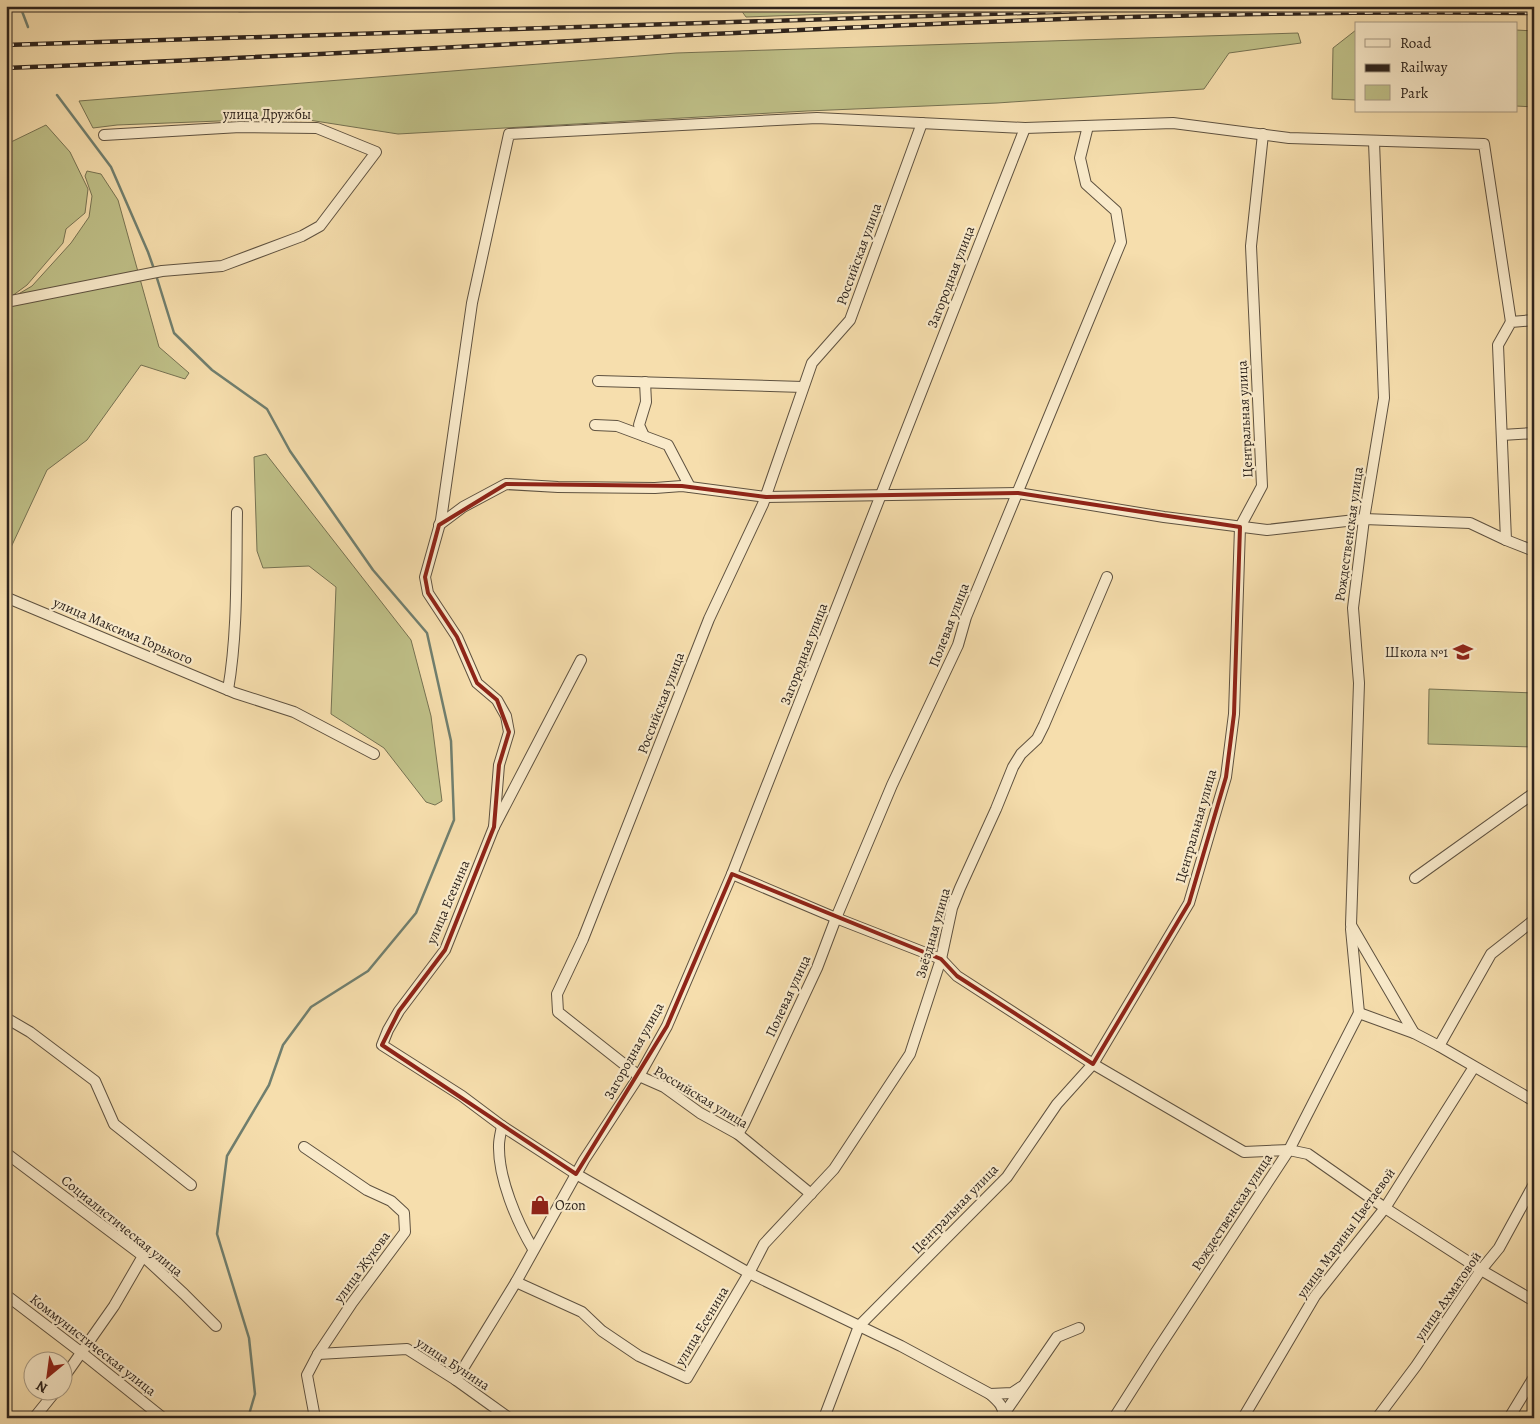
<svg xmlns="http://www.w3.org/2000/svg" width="1540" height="1424" font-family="Alegreya,serif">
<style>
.green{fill:#bfc088;stroke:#767252}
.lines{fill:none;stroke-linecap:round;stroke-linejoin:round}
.stream{stroke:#707f6f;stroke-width:2.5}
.minor-casing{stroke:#5f5240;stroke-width:12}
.minor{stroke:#f9eaca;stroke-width:10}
.rail-casing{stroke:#2d231c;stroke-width:4.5}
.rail{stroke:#f9eaca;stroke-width:2.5;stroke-dasharray:8;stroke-linecap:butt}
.marked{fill:none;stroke:#8f2418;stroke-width:4;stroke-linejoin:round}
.labels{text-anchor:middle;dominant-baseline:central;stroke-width:4.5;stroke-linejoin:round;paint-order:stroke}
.street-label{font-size:14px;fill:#2d231c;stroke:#f9eaca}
.poi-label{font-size:14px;fill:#2d231c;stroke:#f9eaca;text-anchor:end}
</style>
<rect width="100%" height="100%" fill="#f6dead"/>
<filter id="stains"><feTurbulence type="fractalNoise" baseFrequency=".004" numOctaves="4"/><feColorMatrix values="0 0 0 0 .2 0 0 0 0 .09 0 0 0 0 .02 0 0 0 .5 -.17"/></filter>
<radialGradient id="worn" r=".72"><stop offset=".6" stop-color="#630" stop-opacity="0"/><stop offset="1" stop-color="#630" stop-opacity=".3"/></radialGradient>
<!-- green -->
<g class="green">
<polygon points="228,6 430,6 239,12"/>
<polygon points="738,6 959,6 911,11 746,17"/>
<polygon points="1356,30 1356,100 1332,99 1333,48"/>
<polygon points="1516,30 1534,31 1534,107 1516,106"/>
<polygon points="1298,33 1301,43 1229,53 1204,89 997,103 807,111 398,134 296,118 117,125 93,128 79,101 676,53"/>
<polygon points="46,125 70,152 88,189 85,213 66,229 63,243 27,285 12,296 6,295 6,141 11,142"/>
<polygon points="87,171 101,174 118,200 159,347 189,373 185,379 141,365 87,440 47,470 6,558 6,298 10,299 32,286 71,243 89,217 92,196 85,176"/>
<polygon points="266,454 411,640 431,716 442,801 435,805 426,802 384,748 331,714 336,587 309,566 263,568 257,551 254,457"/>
<polygon points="1429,689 1534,693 1534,747 1428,744"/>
</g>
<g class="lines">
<!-- stream -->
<g class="stream">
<polyline points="20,6 28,27"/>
<polyline points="57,95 111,167 148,252 154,269"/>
<polyline points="156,275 174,333 212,370 267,409 290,451 373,570 427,633 451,741 454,820 416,913 368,971 311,1007 283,1045 269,1085 227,1156 217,1234 249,1338 255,1394 248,1418"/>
</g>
<defs>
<g id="minor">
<polyline points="1374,142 1384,398 1364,519 1353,608 1359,683 1351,925 1414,1033"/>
<polyline points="6,302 162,271 222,266 302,236 320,226 376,152 317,128 240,127 104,135"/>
<polyline points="1534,320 1511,322 1498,345 1506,540 1534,551"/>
<polyline points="598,381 803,387"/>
<polyline points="595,425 617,426 668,445 690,487"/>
<polyline points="1502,435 1534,433"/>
<polyline points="644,436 639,425 646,402 645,382"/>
<polyline points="439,525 463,507 506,484 558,487 655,488 682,486 766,497 1018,493 1164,517 1267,530 1364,519 1470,523 1506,540"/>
<polyline points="6,599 10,599 235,693 294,712 374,754"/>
<path d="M581,660L494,827L445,950L399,1011L388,1030L382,1045L462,1096L502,1126L576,1174L749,1273L901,1346L990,1394C998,1401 1005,1407 1003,1418"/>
<path d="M228,690C238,632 236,571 237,512"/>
<polyline points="494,827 499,765 509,732 506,716 497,700 477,683 457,637 428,593 425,577 441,520 472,303 509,134 817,118 1025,128 1173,123 1289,138 1484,144 1511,322"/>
<polyline points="732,874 836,918 941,959 957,976 1093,1064 1244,1152 1289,1150 1308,1154 1385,1208 1481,1270 1534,1301"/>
<polyline points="1415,878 1534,793"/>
<polyline points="1351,929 1359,1013"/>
<polyline points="1359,1013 1414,1033 1439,1046 1534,1101"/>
<polyline points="6,1018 30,1032 95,1081 114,1124 191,1185"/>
<polyline points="1439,1046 1491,954 1534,920"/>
<path d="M502,1126C501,1132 499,1139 499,1145C498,1178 517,1222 533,1249"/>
<polyline points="738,1134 744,1124 817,968 836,918 892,785 958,645 966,617 1121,242 1116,211 1086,184 1080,158 1088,126"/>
<polyline points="304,1147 367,1190 391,1201 404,1213 405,1232 352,1303 318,1354 307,1375 315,1418"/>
<polyline points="6,1153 143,1256 184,1294 216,1326"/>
<polyline points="811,1194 738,1134 700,1113 664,1087 639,1076 558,1012 557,994 583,939 709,619 763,504 812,363 850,320 922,123"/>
<polyline points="516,1282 582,1312 602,1331 639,1356 687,1378 749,1273 764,1244 834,1169 910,1054 941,959 952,908 960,888 996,809 1013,767 1021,754 1037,739 1044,725 1107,577"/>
<polyline points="6,1295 82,1353 163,1418"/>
<polyline points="318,1354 407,1349 456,1380 509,1418"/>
<polyline points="62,1380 114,1306 143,1256"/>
<polyline points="456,1380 516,1282 584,1160 639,1076 667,1026 732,874 1025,128"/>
<polyline points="990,1394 1012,1393 1021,1387"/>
<polyline points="1004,1414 1057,1337 1079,1328"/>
<polyline points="34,1418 55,1392"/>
<polyline points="824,1418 859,1326 1007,1177 1057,1104 1093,1064 1189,903 1226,777 1234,714 1240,527 1262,486 1251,246 1263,134"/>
<polyline points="1114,1418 1156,1352 1289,1150 1359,1013"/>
<polyline points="1243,1418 1315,1296 1385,1208 1474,1067"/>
<polyline points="1377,1418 1416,1366 1481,1270 1499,1248 1534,1184"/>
<polyline points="1509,1418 1534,1377"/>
</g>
</defs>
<!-- minor casing -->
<use href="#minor" class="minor-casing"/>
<!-- minor -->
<use href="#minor" class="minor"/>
<defs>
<g id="rail">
<polyline points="6,45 1116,10"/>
<path d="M6,68C515,49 1024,7 1534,13"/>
</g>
</defs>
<!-- rail casing -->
<use href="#rail" class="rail-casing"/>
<!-- rail -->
<use href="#rail" class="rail"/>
</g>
<!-- marked area -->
<path class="marked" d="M506,484L682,486L766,497L1018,493L1240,527L1234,714L1226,777L1189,903L1093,1064L957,976L941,959L732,874L667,1026L576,1174L382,1045L399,1011L445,950L494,827L499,765L509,732L497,700L477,683L457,637L428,593L425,577L439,525Z"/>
<!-- icons -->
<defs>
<symbol id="school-bare" viewBox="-9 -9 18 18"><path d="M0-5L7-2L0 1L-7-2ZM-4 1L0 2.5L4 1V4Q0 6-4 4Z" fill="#8f2418" stroke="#f9eaca" stroke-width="2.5" paint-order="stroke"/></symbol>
<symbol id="shop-bare" viewBox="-9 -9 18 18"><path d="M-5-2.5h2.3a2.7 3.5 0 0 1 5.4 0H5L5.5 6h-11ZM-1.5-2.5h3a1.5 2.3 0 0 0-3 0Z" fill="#8f2418" stroke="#f9eaca" stroke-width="2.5" paint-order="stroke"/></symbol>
</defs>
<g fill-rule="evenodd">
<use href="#school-bare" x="1449" y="638" width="28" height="28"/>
<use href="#shop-bare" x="526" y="1191" width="28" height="28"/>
</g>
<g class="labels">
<!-- street labels -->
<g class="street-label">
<text x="267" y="114">улица Дружбы</text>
<text transform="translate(859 254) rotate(-70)">Российская улица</text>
<text transform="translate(951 277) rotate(-69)">Загородная улица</text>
<text transform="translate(1245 419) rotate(-93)">Центральная улица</text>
<text transform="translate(1349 534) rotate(-82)">Рождественская улица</text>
<text transform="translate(949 625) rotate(-69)">Полевая улица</text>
<text transform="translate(123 631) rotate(23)">улица Максима Горького</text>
<text transform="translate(804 654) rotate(-69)">Загородная улица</text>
<text transform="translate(661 703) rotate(-69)">Российская улица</text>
<text transform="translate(1196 826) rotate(-74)">Центральная улица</text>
<text transform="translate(448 902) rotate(-67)">улица Есенина</text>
<text transform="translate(933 933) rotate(-74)">Звёздная улица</text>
<text transform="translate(788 996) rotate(-65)">Полевая улица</text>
<text transform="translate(634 1051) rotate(-61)">Загородная улица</text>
<text transform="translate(701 1097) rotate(31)">Российская улица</text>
<text transform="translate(955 1209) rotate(-46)">Центральная улица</text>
<text transform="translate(1232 1212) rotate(-57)">Рождественская улица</text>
<text transform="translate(122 1226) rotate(39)">Социалистическая улица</text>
<text transform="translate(1346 1233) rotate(-54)">улица Марины Цветаевой</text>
<text transform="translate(362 1267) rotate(-54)">улица Жукова</text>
<text transform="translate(1448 1296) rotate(-55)">улица Ахматовой</text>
<text transform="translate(702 1326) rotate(-59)">улица Есенина</text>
<text transform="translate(93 1345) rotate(38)">Коммунистическая улица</text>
<text transform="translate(453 1364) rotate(33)">улица Бунина</text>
</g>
<!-- poi labels -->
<g class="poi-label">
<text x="1448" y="652">Школа №1</text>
<text x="555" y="1205" text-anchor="start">Ozon</text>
</g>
</g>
<!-- margin -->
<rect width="1540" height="1424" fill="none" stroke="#f6dead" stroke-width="25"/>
<rect x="8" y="8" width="1525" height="1409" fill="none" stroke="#2d231c" stroke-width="2.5"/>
<rect x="12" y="12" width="1515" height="1399" fill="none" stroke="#2d231c"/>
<!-- legend -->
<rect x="1355" y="22" width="162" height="90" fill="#f9eaca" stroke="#a79a84"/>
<rect x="1365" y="39" width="25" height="8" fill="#f9eaca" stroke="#a79a84"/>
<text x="1400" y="48" font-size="15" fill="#2d231c">Road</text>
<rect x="1365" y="64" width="25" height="8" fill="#2d231c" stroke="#a79a84"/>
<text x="1400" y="72" font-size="15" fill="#2d231c">Railway</text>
<rect x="1365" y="85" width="25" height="15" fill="#bfc088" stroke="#a79a84"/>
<text x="1400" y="98" font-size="15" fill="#2d231c">Park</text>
<!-- north arrow -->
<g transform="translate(48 1376) rotate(209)"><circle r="24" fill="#f9eaca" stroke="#a79a84"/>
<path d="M0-4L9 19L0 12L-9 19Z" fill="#8f2418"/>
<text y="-8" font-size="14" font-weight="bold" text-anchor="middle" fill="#2d231c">N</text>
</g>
<rect width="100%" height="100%" filter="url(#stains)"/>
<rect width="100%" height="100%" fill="url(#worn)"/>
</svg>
